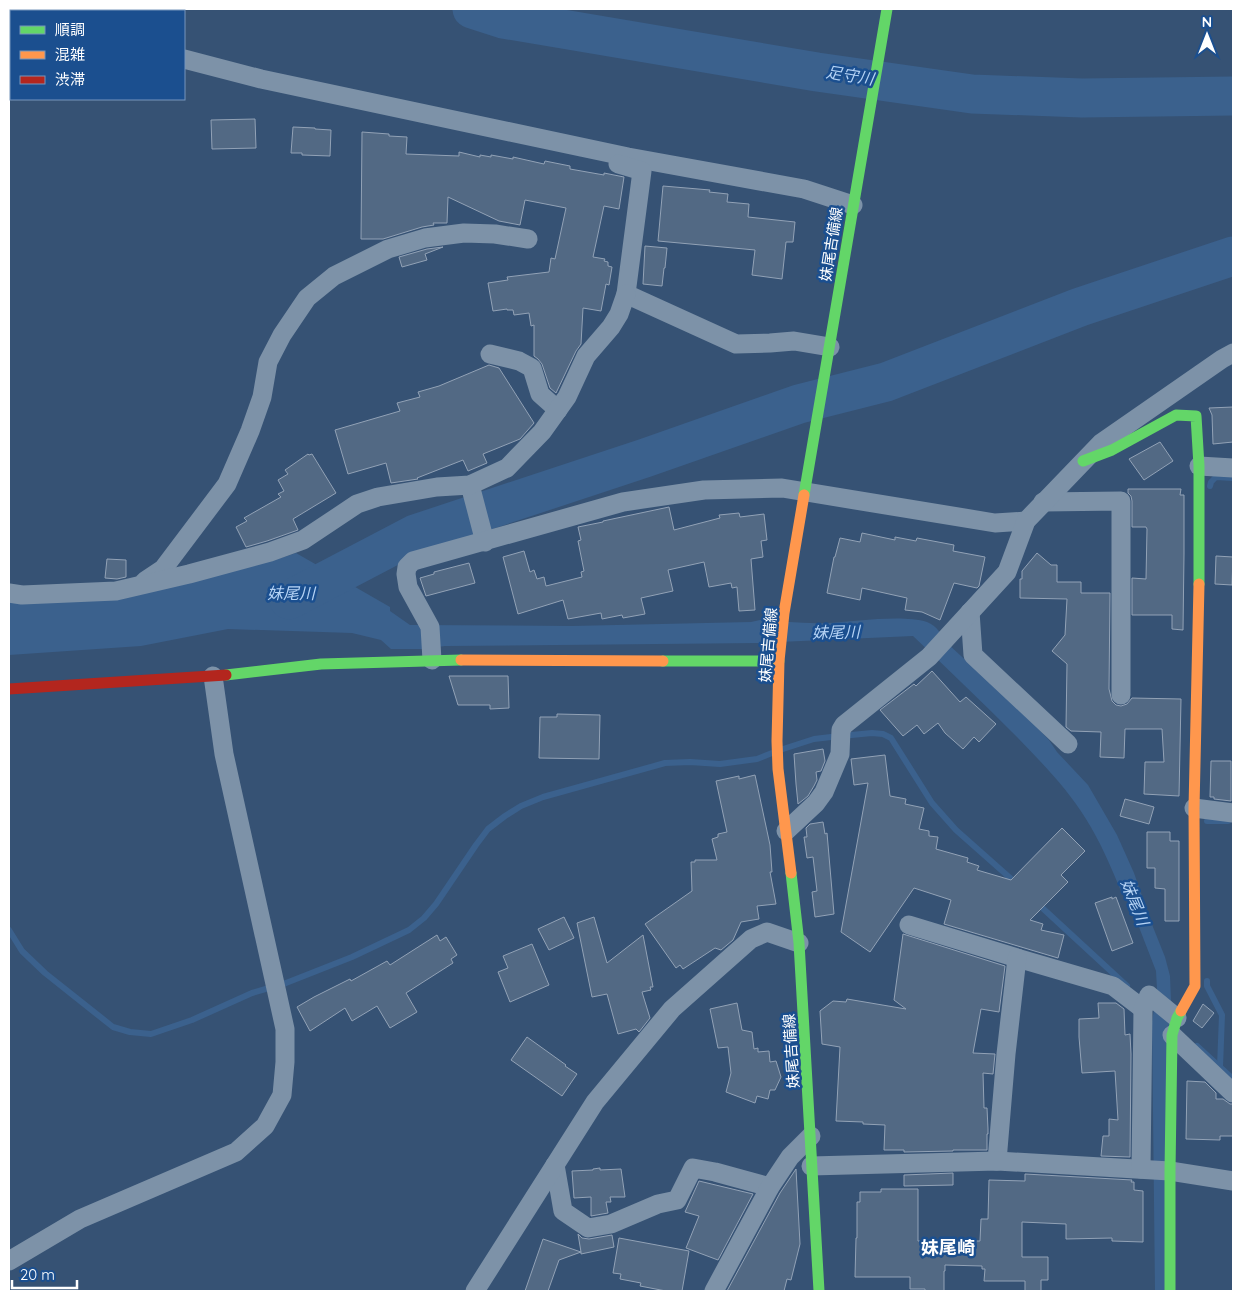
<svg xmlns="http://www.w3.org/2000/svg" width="1242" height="1300" font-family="Quicksand,'Noto Sans JP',sans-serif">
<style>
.water{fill:#3b618d}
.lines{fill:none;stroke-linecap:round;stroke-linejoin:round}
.stream{stroke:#3b618d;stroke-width:6}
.river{stroke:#3b618d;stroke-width:39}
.building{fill:#526984;stroke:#92a2b6}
.street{stroke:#7d92a8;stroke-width:19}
.fast{stroke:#63d668;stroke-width:11}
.slow{stroke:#ff974d;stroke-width:11}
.jam{stroke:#b3261e;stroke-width:11}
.labels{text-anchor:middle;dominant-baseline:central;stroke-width:5;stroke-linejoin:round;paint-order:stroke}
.street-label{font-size:15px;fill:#fff;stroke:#1b4f8f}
.water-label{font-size:16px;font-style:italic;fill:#b5d3f5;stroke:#1b4f8f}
.quarter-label{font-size:18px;font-weight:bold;fill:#fff;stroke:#1b4f8f}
</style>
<rect width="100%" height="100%" fill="#365274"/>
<!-- water -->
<path class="water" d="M296,553L390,607V611L410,625L572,626L751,622L760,620C782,621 804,624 826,623C854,622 901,614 927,622C937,626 942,635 948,644L1026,716L1049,740L1057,752L1088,785L1117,835L1134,873L1153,927L1165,957L1170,976L1171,1001L1167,1291H1155L1152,1022L1157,989L1156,971L1125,891H1121C1111,867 1100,841 1086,819C1067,788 1042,763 1017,737C983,703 948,669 913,636L758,643L445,646L423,649H391L381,640L352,633L228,629L141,646L9,655V599L278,559Z"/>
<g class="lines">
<!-- stream -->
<g class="stream">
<polyline points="1210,486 1211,482 1216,477 1233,478"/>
<polyline points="783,749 814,739 831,737 872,733 883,734 891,738 932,803 956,830 1017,884"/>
<polyline points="1207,821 1228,821"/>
<polyline points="1037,903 1127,986"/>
<polyline points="9,930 22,951 45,973 113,1027 130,1032 151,1034 192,1020 252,993 286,983 352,957 409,930 424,918 436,904 476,845 488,829 505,816 521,806 543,797 665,763 690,762 720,764 757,759 772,753"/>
<polyline points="1207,981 1207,986 1222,1015 1220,1067"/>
<polyline points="1197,1046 1233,1079"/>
</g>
<!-- river -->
<g class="river">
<polyline points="472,9 503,19 817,72 972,94 1082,98 1233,96"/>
<polyline points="289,600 415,534 645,458 799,404 886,382 1080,307 1233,256"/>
</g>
</g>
<!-- building -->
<g class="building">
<polygon points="255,119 256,148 212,149 211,120"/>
<polygon points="293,127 315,128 315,129 331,130 330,156 302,155 302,153 291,153"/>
<polygon points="362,132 389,134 389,136 407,137 406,154 459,156 459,152 480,157 480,155 491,157 491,155 513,159 513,157 544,164 545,161 570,166 570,169 604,175 604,173 624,177 619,209 604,206 593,257 605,259 604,261 608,262 608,266 612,267 609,285 606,284 601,311 583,308 581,344 576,351 556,393 550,388 542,364 538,359 534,356 534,325 531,326 529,313 514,315 513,310 507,310 507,309 493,311 488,283 508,280 507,277 549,272 551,258 555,259 566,208 525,200 520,225 499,221 448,197 447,223 433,223 434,225 422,227 383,239 361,239"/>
<polygon points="663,186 710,190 709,192 728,194 727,202 749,204 748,217 795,222 793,242 786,242 782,279 752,275 755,250 658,241"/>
<polygon points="645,246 667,248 665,268 664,268 662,286 643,284"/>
<polygon points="443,247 425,254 427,260 402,267 399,257 427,249"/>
<polygon points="489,365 499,368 534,423 520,439 483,454 487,463 468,471 463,460 417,478 418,479 391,483 386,463 348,474 335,430 400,411 397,403 420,397 418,392 439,386"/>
<polygon points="1233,407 1233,442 1213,444 1212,415 1209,408"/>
<polygon points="1160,442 1173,461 1144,480 1129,459"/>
<polygon points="308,454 309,455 312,454 336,493 293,519 298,530 267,541 246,547 236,527 247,521 244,518 281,497 278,494 284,491 278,480 288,474 285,470"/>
<polygon points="1128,489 1181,489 1180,495 1184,495 1184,554 1183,630 1172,629 1172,615 1132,615 1132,578 1146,579 1147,529 1146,527 1132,527 1132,501 1131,496 1128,493"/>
<polygon points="669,507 674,530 720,518 719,515 739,513 740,517 764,514 767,540 761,541 763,557 751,559 755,610 739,611 737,587 732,588 731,583 709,587 704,562 668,570 673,591 641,598 645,614 623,618 622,615 602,619 601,613 568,619 563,600 518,614 503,557 524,551 530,572 534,570 537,579 544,577 546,586 582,577 581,572 584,571 578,541 581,540 578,527 603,522 603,521"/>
<polygon points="862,533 895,540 895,537 916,541 917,538 954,545 953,551 985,557 979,586 977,588 954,583 940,620 922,612 905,610 907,598 862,588 860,600 827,593 834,557 835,557 840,538 860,542"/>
<polygon points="1037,553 1051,565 1057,565 1057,582 1081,582 1081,593 1110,593 1109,689 1112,701 1116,705 1121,706 1127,704 1132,698 1181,699 1179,796 1144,794 1145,762 1164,762 1162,729 1125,729 1124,758 1100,757 1101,732 1071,731 1066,727 1067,664 1052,651 1065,635 1067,599 1020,598 1020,579 1022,579 1022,571"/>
<polygon points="1216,556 1233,557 1232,585 1215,584"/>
<polygon points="107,559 126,560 126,577 117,579 105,578"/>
<polygon points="469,563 475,583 426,596 420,578 434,574 434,572"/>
<polygon points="932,671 960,702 966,697 996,724 979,742 974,737 963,749 945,733 938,723 924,734 917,725 903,736 880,710 914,684 916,686"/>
<polygon points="449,676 508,676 509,708 490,709 490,705 458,705"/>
<polygon points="557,714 600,715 599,759 539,758 540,717 557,717"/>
<polygon points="823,749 825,761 821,771 816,772 817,780 814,786 808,796 798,804 796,784 794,754"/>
<polygon points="885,755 890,796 906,799 905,804 924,808 919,829 929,831 929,836 938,837 936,849 968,858 967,862 979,866 977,870 1011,880 1062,828 1085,851 1061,875 1068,882 1030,920 1043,924 1041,930 1064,935 1058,958 944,924 951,900 914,888 870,952 841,932 868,783 854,785 851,759"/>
<polygon points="1211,761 1231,761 1231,801 1214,799 1214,797 1210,797"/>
<polygon points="755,775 770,845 772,872 770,872 776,904 757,906 759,919 741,922 733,940 721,950 715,948 683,969 680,965 676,968 645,924 692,891 691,862 695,862 695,860 717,860 712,839 718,837 718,834 727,832 716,781 739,776 739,779"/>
<polygon points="1125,799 1154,807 1149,824 1120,816"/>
<polygon points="823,822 825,834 827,833 834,914 815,917 812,892 817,891 813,857 807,858 804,837 807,837 806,828 810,824"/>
<polygon points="1147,832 1170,832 1170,841 1179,841 1179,921 1165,921 1165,889 1155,888 1155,868 1147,868"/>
<polygon points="1112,897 1112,899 1116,897 1133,943 1112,951 1095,903"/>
<polygon points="564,917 574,938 549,950 538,929"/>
<polygon points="594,917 607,963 643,935 653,987 650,987 651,990 642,992 650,1018 639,1032 636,1029 618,1034 607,994 592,997 577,923"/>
<polygon points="903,934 1005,966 999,1012 981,1009 973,1053 995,1054 993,1074 983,1073 984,1108 987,1108 988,1129 988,1134 987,1134 987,1150 953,1150 953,1151 904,1152 904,1150 884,1150 885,1125 863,1124 863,1122 836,1121 840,1047 822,1044 820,1011 833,1001 846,1002 847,999 906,1009 894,1000"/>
<polygon points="437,935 440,941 446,937 457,955 451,959 453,963 406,993 417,1012 390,1028 377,1006 352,1021 345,1008 310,1031 297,1007 314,997 350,979 351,981 387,961 390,965"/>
<polygon points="532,944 549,985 510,1002 498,972 508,968 503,956"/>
<polygon points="737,1003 742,1030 752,1032 754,1049 758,1048 758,1052 769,1051 770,1062 776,1061 781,1077 775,1090 770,1090 768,1099 757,1096 755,1103 726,1092 731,1073 728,1047 718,1048 710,1009"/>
<polygon points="1098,1003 1116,1003 1124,1009 1125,1035 1130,1034 1131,1054 1130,1157 1101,1156 1103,1136 1109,1136 1109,1119 1118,1120 1115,1071 1082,1073 1079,1037 1079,1019 1099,1018"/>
<polygon points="1203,1004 1214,1013 1202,1028 1193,1021"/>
<polygon points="527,1037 566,1065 565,1066 577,1074 562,1096 511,1060"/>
<polygon points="1187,1081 1205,1082 1216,1093 1216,1099 1223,1099 1230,1104 1233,1104 1233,1136 1220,1136 1220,1140 1186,1139"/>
<polygon points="600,1168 600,1170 621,1169 625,1197 610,1197 611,1202 606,1202 608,1213 591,1216 591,1197 574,1198 572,1171 593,1170 593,1169"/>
<polygon points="796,1169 800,1244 791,1280 787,1279 784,1291 727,1291 780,1193"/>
<polygon points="953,1173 953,1185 904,1186 904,1175"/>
<polygon points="1025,1174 1132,1180 1131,1182 1134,1182 1134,1190 1143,1191 1143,1242 1112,1241 1112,1238 1066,1239 1066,1224 1022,1222 1022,1257 1048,1257 1048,1280 1041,1280 1041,1291 1025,1291 1025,1281 984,1281 985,1269 982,1269 982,1266 945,1265 945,1271 944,1271 944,1291 925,1291 925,1289 910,1289 910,1277 855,1277 856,1238 857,1238 857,1202 860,1202 860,1192 881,1192 881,1189 918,1189 918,1241 980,1241 981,1219 988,1219 989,1180 1025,1181"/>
<polygon points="699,1181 753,1194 718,1260 686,1248 699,1216 685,1212"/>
<polygon points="578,1234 582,1238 589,1239 612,1235 614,1247 581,1254 581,1252 559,1260 548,1291 525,1291 543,1239 581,1252"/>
<polygon points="619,1238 689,1251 682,1291 666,1291 640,1286 641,1283 620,1279 621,1274 613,1273"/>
</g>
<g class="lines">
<!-- street -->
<g class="street">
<polyline points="9,14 11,15"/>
<polyline points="184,59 261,79 628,157 804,189 853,205"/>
<polyline points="618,164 642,171 626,294 736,344 770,343 794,341 830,347"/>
<polyline points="490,354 519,361 532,368 540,394 558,410"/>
<polyline points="1199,466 1233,468"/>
<polyline points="470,485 485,542"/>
<polyline points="1043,502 1121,501 1121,695"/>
<polyline points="145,581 163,569 227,484 250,431 262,397 268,362 282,335 307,298 334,276 388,249 425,238 464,233 495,234 528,239"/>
<polyline points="9,593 22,595 116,591 189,574 270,552 303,540 357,504 378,497 437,487 470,485 507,468 542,432 567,397 586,356 611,327 619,314 626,294"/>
<polyline points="970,612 973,655 1068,744"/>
<polyline points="432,660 430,627 408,587 406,574 407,567 413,561 623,502 704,490 782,488 995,523 1026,521"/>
<polyline points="1194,808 1233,813"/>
<polyline points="786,831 816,803 824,792 840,754 841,730 844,725 929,657 1007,572 1026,521 1101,443 1222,359 1233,353"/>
<polyline points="909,925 1017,958 1113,986 1143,1009"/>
<polyline points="1172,1035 1233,1093"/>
<polyline points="997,1161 1006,1054 1017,958"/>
<polyline points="555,1165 563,1211 588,1228 611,1224 658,1204 677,1200 693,1168 715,1172 770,1187"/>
<polyline points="811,1166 997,1161 1170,1171 1233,1181"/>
<polyline points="1141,1169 1143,1009 1149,995 1177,1018"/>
<polyline points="9,1261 80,1219 236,1152 265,1126 282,1095 285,1062 285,1029 224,754 213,676"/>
<polyline points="475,1291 595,1102 672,1009 751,939 767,932 799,943"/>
<polyline points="714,1291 770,1187 790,1157 811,1136"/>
</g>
<!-- fast -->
<g class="fast">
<polyline points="1083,461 1112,450 1176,415 1196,416 1199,466 1199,584"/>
<polyline points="804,495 887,9"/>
<polyline points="663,661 779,661"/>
<polyline points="226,675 321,664 461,660"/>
<polyline points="791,873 799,943 819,1291"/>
<polyline points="1170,1291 1170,1171 1172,1035 1177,1018 1181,1011"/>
</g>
<!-- slow -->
<g class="slow">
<polyline points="461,660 663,661"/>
<polyline points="791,873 778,769 777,741 779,661 784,613 804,495"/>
<polyline points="1181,1011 1195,986 1194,808 1199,584"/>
</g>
<!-- jam -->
<polyline class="jam" points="9,689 226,675"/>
</g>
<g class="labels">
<!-- street labels -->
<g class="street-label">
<text transform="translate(831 244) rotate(-81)">妹尾吉備線</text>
<text transform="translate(768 645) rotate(-85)">妹尾吉備線</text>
<text transform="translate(791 1051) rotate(-94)">妹尾吉備線</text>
</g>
<!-- water labels -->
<g class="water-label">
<text transform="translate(850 75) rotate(9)">足守川</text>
<text x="291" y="593">妹尾川</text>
<text transform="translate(836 632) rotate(-1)">妹尾川</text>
<text transform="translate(1135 902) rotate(68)">妹尾川</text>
</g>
<!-- quarter labels -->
<g class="quarter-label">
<text x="948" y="1247">妹尾崎</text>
</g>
</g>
<!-- border -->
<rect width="1242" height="1300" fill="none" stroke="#ffffff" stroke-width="20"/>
<!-- legend -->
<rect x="10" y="10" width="175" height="90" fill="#1b4f8f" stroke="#7695bc"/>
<rect x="20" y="26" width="25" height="8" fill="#63d668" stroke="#7695bc"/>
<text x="55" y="35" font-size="15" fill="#ffffff">順調</text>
<rect x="20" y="51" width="25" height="8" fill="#ff974d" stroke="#7695bc"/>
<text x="55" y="60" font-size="15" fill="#ffffff">混雑</text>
<rect x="20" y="76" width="25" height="8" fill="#b3261e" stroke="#7695bc"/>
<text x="55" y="85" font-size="15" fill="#ffffff">渋滞</text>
<!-- north arrow -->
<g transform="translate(1207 35)" stroke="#1b4f8f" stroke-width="4" paint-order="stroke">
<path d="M0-4L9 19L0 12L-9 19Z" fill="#ffffff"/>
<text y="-8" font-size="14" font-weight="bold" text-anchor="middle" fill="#ffffff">N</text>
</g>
<!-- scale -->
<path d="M12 1280v8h65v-8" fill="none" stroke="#ffffff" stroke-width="2.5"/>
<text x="20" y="1280" font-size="15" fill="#ffffff" stroke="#1b4f8f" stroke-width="4" paint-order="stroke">20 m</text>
</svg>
